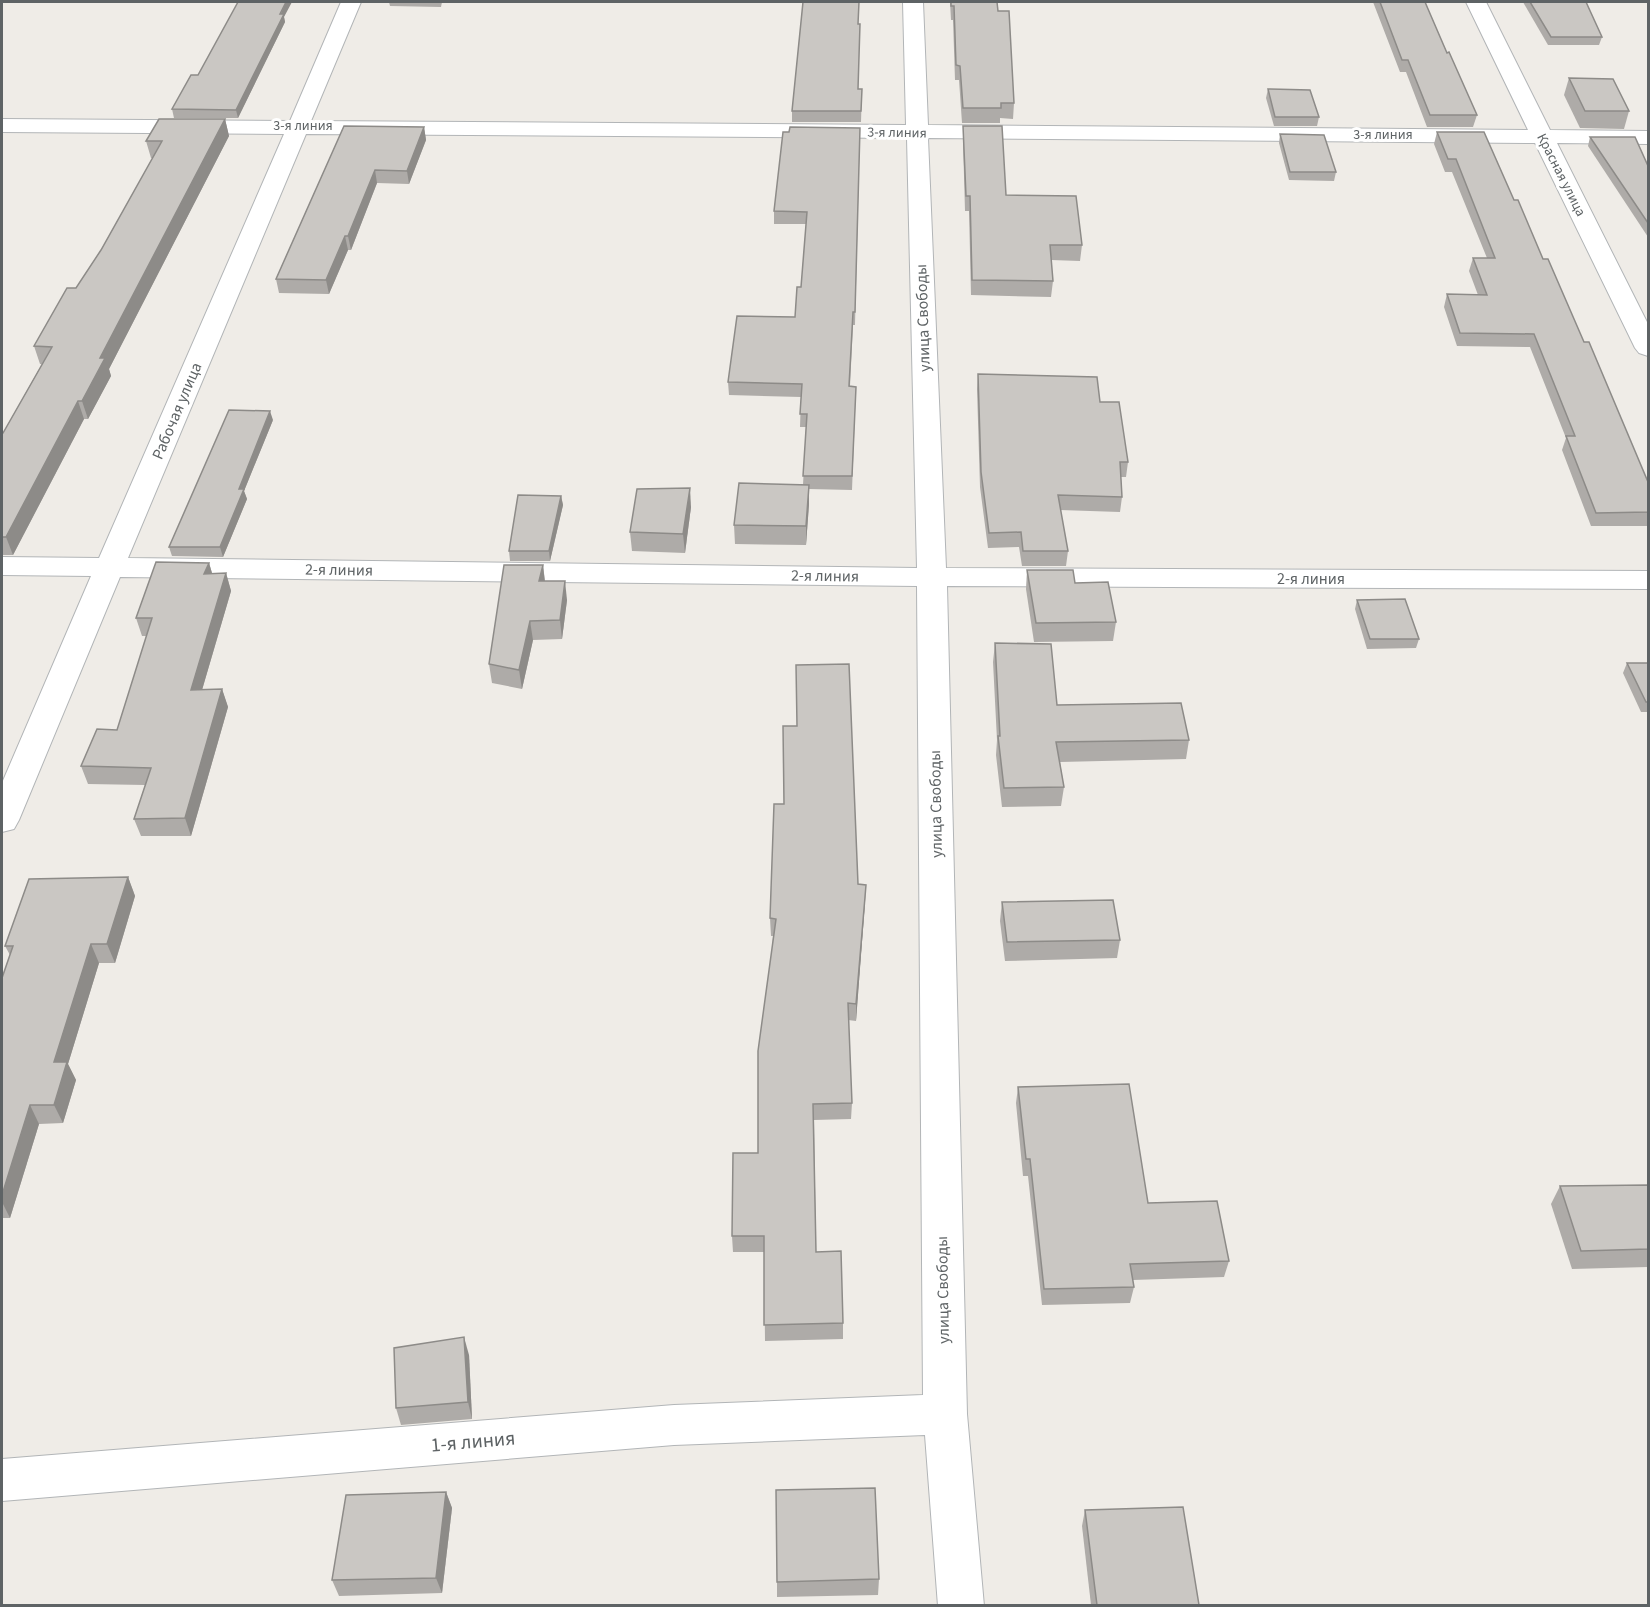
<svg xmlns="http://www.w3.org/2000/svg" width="1650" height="1607" font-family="'Source Sans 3',sans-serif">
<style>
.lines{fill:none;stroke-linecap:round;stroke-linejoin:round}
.minor-casing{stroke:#b2b5b7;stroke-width:2}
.minor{fill:#fff;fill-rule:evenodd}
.wall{fill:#aeaba8}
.shaded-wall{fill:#8d8b88}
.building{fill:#cac7c3;stroke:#8d8b88;stroke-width:1.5}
.labels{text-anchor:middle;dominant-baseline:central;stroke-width:6;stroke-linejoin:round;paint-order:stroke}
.far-street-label{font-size:14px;fill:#5e6365;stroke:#fff}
.street-label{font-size:16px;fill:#5e6365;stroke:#fff}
.near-street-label{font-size:20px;fill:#5e6365;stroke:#fff}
</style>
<rect width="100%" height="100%" fill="#efece7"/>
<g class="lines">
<defs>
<path id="minor" d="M341,2H361L311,121L906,125L903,2H923L928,125L1528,130L1466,2H1486L1550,130L1648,131V144L1557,143L1648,324V356L1639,353L1635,348L1535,143L928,138L946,568L1648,571V589L947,586L967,1414L984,1606H938L925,1435L674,1445L2,1501V1459L674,1405L923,1395L917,586L120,577L19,820L14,829L2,832V783L91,576L2,575V557L99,558L284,134L2,132V119L290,121ZM306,134L907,138L917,568L128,558Z"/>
</defs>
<!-- minor casing -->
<use href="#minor" class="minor-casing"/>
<!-- minor -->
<use href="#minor" class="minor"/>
</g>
<!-- wall -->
<g class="wall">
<polygon points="389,2 442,2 441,7 390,6"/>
<polygon points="803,2 859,2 858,24 858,89 862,89 861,122 792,122 792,111"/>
<polygon points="950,2 997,2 998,11 1014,103 1013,119 1000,118 1000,123 962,123 959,80 955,80 953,20 951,20"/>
<polygon points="1373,2 1425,2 1447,53 1477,115 1473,127 1427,127 1406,72 1400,72"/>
<polygon points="1523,2 1586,2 1602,37 1599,45 1548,45"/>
<polygon points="284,17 285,22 238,118 174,118 172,109 198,75"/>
<polygon points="1569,78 1629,111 1624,129 1580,128 1564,95"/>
<polygon points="1268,89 1319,117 1317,126 1274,126 1266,98"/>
<polygon points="225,119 229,136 109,369 111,376 88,419 84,419 13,555 2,555 2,433 3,433 42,364 40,364 34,346 76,288 101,250 153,158 151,158 146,141"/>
<polygon points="344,126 424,127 426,140 409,184 377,183 351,250 348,250 329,294 279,293 276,279"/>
<polygon points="963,126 1006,195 1082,245 1080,261 1051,260 1053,281 1051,297 971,295 969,211 965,211 963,141"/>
<polygon points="860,128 855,325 853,325 850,386 856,387 852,490 809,489 809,504 806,545 735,544 734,525 803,485 806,427 800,427 801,397 729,395 728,382 795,317 801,287 806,224 774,224 774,211"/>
<polygon points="1437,132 1514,200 1584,342 1648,482 1648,526 1591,526 1562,450 1566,438 1530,347 1457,346 1444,307 1447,294 1478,295 1469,271 1473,258 1487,258 1452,172 1445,172 1434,144"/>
<polygon points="1280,134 1336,172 1334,181 1289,180 1279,143"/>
<polygon points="1590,137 1648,166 1648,237 1588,146"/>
<polygon points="978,374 1100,402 1128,462 1126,477 1121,477 1122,497 1120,512 1060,510 1068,551 1066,566 1022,566 1019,547 988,548 980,487 977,389"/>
<polygon points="273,420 244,491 247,499 223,557 172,556 169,547"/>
<polygon points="561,496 563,505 550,561 510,561 509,551"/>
<polygon points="691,507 685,553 632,551 630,532"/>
<polygon points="209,563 212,573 226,573 231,591 202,690 222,689 228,707 191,836 141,836 134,819 145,785 88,784 81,766 117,730 147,636 142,636 136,618"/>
<polygon points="543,565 545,581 567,600 562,639 533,640 522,689 492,683 489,664"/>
<polygon points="1027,570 1075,583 1116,622 1113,641 1034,642 1026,589"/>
<polygon points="1357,600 1419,639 1416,648 1367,649 1355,609"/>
<polygon points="995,643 1057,705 1189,740 1186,759 1060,762 1064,787 1061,806 1002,807 996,755 997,740 993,662"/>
<polygon points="1627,663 1648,663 1648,712 1641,712 1623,673"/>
<polygon points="128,877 135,896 115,963 99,963 68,1064 76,1080 63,1123 39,1124 10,1218 2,1218 2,978 10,955 5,946"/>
<polygon points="858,884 865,902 856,1021 848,1020 852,1103 851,1119 814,1120 816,1252 843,1323 843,1339 765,1341 764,1252 733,1252 732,1236 758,1153 773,936 771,936 770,918"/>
<polygon points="1002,902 1120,940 1117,958 1005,961 1000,921"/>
<polygon points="1018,1087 1148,1203 1229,1261 1224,1277 1133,1280 1134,1287 1130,1303 1042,1305 1028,1176 1023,1176 1016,1103"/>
<polygon points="1648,1185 1648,1267 1572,1269 1551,1204 1560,1186"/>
<polygon points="469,1355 472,1419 401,1425 396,1408"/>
<polygon points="446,1492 452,1508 442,1593 339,1596 332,1580"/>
<polygon points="1085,1510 1199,1605 1091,1605 1082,1526"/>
<polygon points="879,1579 878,1595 777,1597 777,1582"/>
</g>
<!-- shaded-wall -->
<g class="shaded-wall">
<polygon points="286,2 292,2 284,17 285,22 238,118 236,110"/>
<polygon points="225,119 229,136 109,369 111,376 88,419 82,401 100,358"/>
<polygon points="424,127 426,140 409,184 407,171"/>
<polygon points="375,170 377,183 351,250 348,236"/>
<polygon points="345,236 348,250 329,294 326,280"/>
<polygon points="78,401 84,419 13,555 6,537"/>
<polygon points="270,411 273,420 244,491 247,499 223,557 220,547 239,489"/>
<polygon points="809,485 809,504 806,545 806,526"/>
<polygon points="690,488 691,507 685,553 683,534"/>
<polygon points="561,496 563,505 550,561 549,551"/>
<polygon points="209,563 214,580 204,574"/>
<polygon points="543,565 545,584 539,581"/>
<polygon points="226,573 231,591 197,707 191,690"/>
<polygon points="565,581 567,600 562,639 560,620"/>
<polygon points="530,621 533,640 522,689 519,670"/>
<polygon points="222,689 228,707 191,836 185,818"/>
<polygon points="128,877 135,896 115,963 107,944"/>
<polygon points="866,885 865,902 856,1021 856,1004"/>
<polygon points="91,944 99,963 68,1064 76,1080 63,1123 54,1105 54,1062"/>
<polygon points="30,1105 39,1124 10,1218 2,1202 2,1195"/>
<polygon points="464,1337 469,1355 472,1419 468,1402"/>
<polygon points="446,1492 452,1508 442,1593 436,1578"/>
</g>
<!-- building -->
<g class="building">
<polygon points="238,2 286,2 280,14 284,14 236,110 172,109 191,75 198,75"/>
<polygon points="803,2 859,2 858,24 860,24 858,89 862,89 861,111 792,111"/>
<polygon points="951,2 997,2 998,11 1009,11 1014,103 1001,103 1001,108 963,108 960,66 956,65 954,6 951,6"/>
<polygon points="1380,2 1425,2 1447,53 1449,52 1477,115 1430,115 1408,60 1402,60"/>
<polygon points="1530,2 1586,2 1602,37 1551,37"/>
<polygon points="1569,78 1613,79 1629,111 1585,111"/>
<polygon points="1268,89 1310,90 1319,117 1275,117"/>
<polygon points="159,119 225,119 100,358 105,358 82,401 78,401 6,537 2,537 2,433 3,433 52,347 34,346 67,288 76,288 101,250 162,141 146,141"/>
<polygon points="344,126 424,127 407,171 375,170 348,236 345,236 326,280 276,279"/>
<polygon points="963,126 1002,126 1006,195 1076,196 1082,245 1050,245 1053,281 972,280 970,196 966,196"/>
<polygon points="790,127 860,128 855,312 853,312 849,386 856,387 852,476 803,476 807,414 800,414 802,384 728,382 737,316 795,317 797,287 801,287 807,212 774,211 783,132 789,132"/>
<polygon points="1437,132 1484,132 1514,200 1518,200 1543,259 1548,259 1584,342 1589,342 1648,482 1648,512 1596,513 1566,436 1575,436 1534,334 1460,333 1447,294 1487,295 1473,258 1495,258 1456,159 1448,159"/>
<polygon points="1280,134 1324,135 1336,172 1290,172"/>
<polygon points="1590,137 1635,137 1648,166 1648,223"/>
<polygon points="978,374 1097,377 1100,402 1119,402 1128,462 1120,462 1122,497 1058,495 1068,551 1023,551 1021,532 989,533 981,472"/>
<polygon points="229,410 270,411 239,489 244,489 220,547 169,547"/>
<polygon points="739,483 809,485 806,526 734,525"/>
<polygon points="690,488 683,534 630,532 637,489"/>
<polygon points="518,495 561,496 549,551 509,551"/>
<polygon points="156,562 209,563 204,574 226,573 191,690 222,689 185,818 134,819 151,768 81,766 97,729 117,730 152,618 136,618"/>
<polygon points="504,565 543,565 539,581 565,581 560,620 530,621 519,670 489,664"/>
<polygon points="1027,570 1073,570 1075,583 1108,582 1116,622 1036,623"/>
<polygon points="1405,599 1419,639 1370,639 1357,600"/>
<polygon points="995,643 1051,644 1057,705 1181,703 1189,740 1056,742 1064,787 1004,788 998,736 1000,736"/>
<polygon points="1627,663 1648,663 1648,702 1646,702"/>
<polygon points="849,664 858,884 866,885 856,1004 848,1003 852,1103 813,1104 816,1252 841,1251 843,1323 764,1325 764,1236 732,1236 733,1153 758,1153 758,1051 776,919 770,918 774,804 784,804 783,726 797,726 796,665"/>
<polygon points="128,877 107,944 91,944 54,1062 67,1062 54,1105 30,1105 2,1195 2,978 13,946 5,946 29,879"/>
<polygon points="1113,900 1120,940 1007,942 1002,902"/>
<polygon points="1129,1084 1148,1203 1217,1201 1229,1261 1130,1264 1134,1287 1044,1289 1030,1159 1026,1159 1018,1087"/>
<polygon points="1648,1185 1648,1249 1581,1251 1560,1186"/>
<polygon points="464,1337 468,1402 396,1408 394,1348"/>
<polygon points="875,1488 879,1579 777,1582 776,1490"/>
<polygon points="446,1492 436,1578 332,1580 346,1495"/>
<polygon points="1183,1507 1199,1605 1097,1605 1085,1510"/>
</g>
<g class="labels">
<!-- far-street labels -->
<g class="far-street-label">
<text x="303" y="126">3-я линия</text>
<text transform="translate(897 133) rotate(1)">3-я линия</text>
<text x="1383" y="135">3-я линия</text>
<text transform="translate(1561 175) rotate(63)">Красная улица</text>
</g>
<!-- street labels -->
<g class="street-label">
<text transform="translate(923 318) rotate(-92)">улица Свободы</text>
<text transform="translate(177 411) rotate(-67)">Рабочая улица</text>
<text transform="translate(339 570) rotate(1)">2-я линия</text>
<text transform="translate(825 576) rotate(1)">2-я линия</text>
<text x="1311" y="579">2-я линия</text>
<text transform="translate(936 804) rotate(-91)">улица Свободы</text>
<text transform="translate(943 1290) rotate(-91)">улица Свободы</text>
</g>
<!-- near-street labels -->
<g class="near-street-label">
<text transform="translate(473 1442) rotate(-5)">1-я линия</text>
</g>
</g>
<!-- border -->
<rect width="1650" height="1607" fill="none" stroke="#5e6365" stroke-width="6"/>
</svg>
